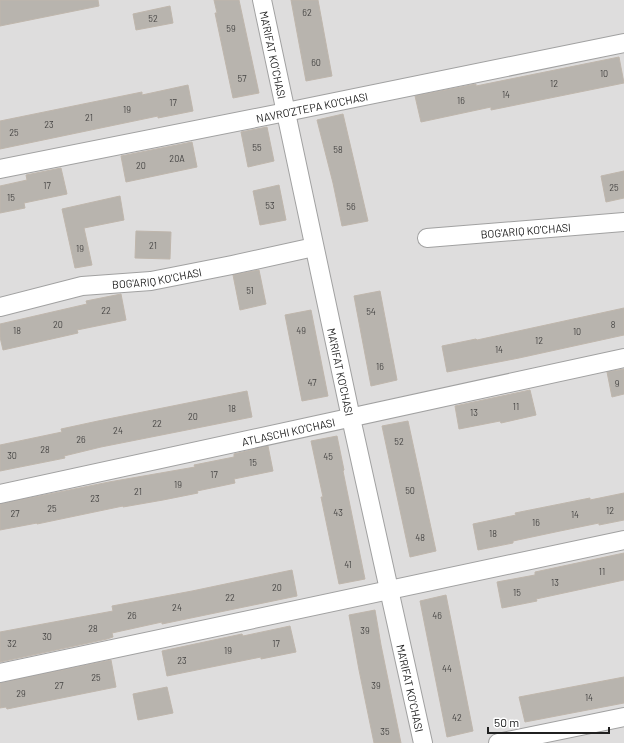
<svg xmlns="http://www.w3.org/2000/svg" width="624" height="743" font-family="Barlow,sans-serif">
<style>
.residential{fill:#dedddd}
.building{fill:#b8b4ae;stroke:#bfb6ac}
.lines{fill:none;stroke-linecap:round;stroke-linejoin:round}
.minor-casing{stroke:#a1a1a1;stroke-width:20}
.minor{stroke:#fff;stroke-width:18}
.labels{text-anchor:middle;dominant-baseline:central;stroke-width:3.5;stroke-linejoin:round;paint-order:stroke}
.number-label{font-size:9px;fill:#464544}
.street-label{font-size:11px;fill:#202020;stroke:#fff}
</style>
<rect width="100%" height="100%" fill="#efeee8"/>
<!-- residential -->
<rect class="residential" x="0" y="0" width="624" height="743"/>
<!-- building -->
<g class="building">
<polygon points="0,0 98,0 99,6 0,26"/>
<polygon points="214,0 239,0 259,93 233,98 215,13 217,13"/>
<polygon points="291,0 318,0 332,76 306,81"/>
<polygon points="170,6 173,23 136,30 133,14"/>
<polygon points="619,57 624,83 491,110 491,107 421,122 415,96 476,84 476,86"/>
<polygon points="188,85 193,111 158,118 158,116 0,149 0,121 142,92 142,95"/>
<polygon points="343,114 368,221 342,226 333,183 317,120"/>
<polygon points="267,127 274,161 248,167 241,132"/>
<polygon points="192,142 197,167 126,182 121,156"/>
<polygon points="61,168 67,194 24,203 25,208 0,213 0,186 27,180 26,175"/>
<polygon points="624,171 624,198 606,202 601,176"/>
<polygon points="279,185 286,220 260,225 253,191"/>
<polygon points="120,196 124,220 84,228 92,265 75,268 62,209"/>
<polygon points="136,231 171,232 170,259 135,258"/>
<polygon points="259,270 266,304 240,310 233,275"/>
<polygon points="380,291 397,380 371,386 354,296"/>
<polygon points="121,294 126,320 77,330 78,333 3,350 0,337 0,324 87,304 86,301"/>
<polygon points="624,308 624,335 519,358 447,372 442,346 476,339 477,340"/>
<polygon points="311,310 328,396 302,401 285,315"/>
<polygon points="624,369 624,394 612,397 607,372"/>
<polygon points="530,390 536,415 501,423 500,421 459,429 455,406"/>
<polygon points="247,391 252,417 101,447 64,456 65,458 0,471 0,445 62,432 61,429 98,421"/>
<polygon points="408,421 436,551 410,557 382,426"/>
<polygon points="337,436 344,470 343,471 365,579 339,584 321,497 323,497 311,441"/>
<polygon points="268,446 273,471 234,479 235,483 197,491 198,493 163,500 123,507 123,506 37,524 37,523 0,530 0,504 109,482 195,467 194,465 234,457 234,454"/>
<polygon points="624,493 624,520 599,525 599,523 560,531 513,541 513,543 478,550 473,524 516,515 515,513 590,498 590,500"/>
<polygon points="624,553 624,580 536,599 537,601 502,608 497,582 535,575 535,572"/>
<polygon points="292,570 297,596 162,624 162,622 112,633 113,637 107,639 0,662 0,632 113,611 112,606 192,591"/>
<polygon points="446,595 473,731 447,737 420,601"/>
<polygon points="375,610 381,645 401,743 374,743 359,670 349,615"/>
<polygon points="290,626 296,652 261,659 261,657 167,676 162,651 242,634 243,636"/>
<polygon points="111,660 116,687 7,709 6,707 0,708 0,683"/>
<polygon points="624,677 624,703 525,722 519,697"/>
<polygon points="167,687 173,713 138,720 133,694"/>
</g>
<g class="lines">
<defs>
<g id="minor">
<path id="s1" d="M262,0L351,418L423,743"/>
<path id="s2" d="M0,169L286,112L624,43"/>
<path id="s3" d="M427,238L624,222"/>
<path id="s4" d="M0,307L82,286L151,281L232,265L314,247"/>
<path id="s5" d="M0,494L624,358"/>
<polyline points="0,673 624,540"/>
<polyline points="498,743 624,717"/>
</g>
</defs>
<!-- minor casing -->
<use href="#minor" class="minor-casing"/>
<!-- minor -->
<use href="#minor" class="minor"/>
</g>
<g class="labels">
<!-- number labels -->
<g class="number-label">
<text x="307" y="12">62</text>
<text x="153" y="18">52</text>
<text x="231" y="28">59</text>
<text x="316" y="62">60</text>
<text x="604" y="73">10</text>
<text x="242" y="78">57</text>
<text x="554" y="83">12</text>
<text x="506" y="94">14</text>
<text x="461" y="100">16</text>
<text x="173" y="102">17</text>
<text x="127" y="109">19</text>
<text x="89" y="117">21</text>
<text x="49" y="124">23</text>
<text x="14" y="132">25</text>
<text x="257" y="147">55</text>
<text x="338" y="149">58</text>
<text x="177" y="158">20A</text>
<text x="141" y="165">20</text>
<text x="47" y="185">17</text>
<text x="614" y="187">25</text>
<text x="11" y="197">15</text>
<text x="270" y="205">53</text>
<text x="351" y="206">56</text>
<text x="153" y="245">21</text>
<text x="80" y="248">19</text>
<text x="250" y="290">51</text>
<text x="106" y="310">22</text>
<text x="371" y="311">54</text>
<text x="58" y="324">20</text>
<text x="613" y="324">8</text>
<text x="17" y="330">18</text>
<text x="301" y="330">49</text>
<text x="577" y="331">10</text>
<text x="539" y="340">12</text>
<text x="499" y="349">14</text>
<text x="380" y="366">16</text>
<text x="312" y="382">47</text>
<text x="617" y="383">9</text>
<text x="516" y="406">11</text>
<text x="232" y="408">18</text>
<text x="474" y="412">13</text>
<text x="193" y="416">20</text>
<text x="157" y="423">22</text>
<text x="118" y="430">24</text>
<text x="81" y="439">26</text>
<text x="399" y="441">52</text>
<text x="45" y="449">28</text>
<text x="12" y="455">30</text>
<text x="328" y="456">45</text>
<text x="253" y="462">15</text>
<text x="214" y="474">17</text>
<text x="178" y="484">19</text>
<text x="410" y="490">50</text>
<text x="138" y="491">21</text>
<text x="95" y="498">23</text>
<text x="52" y="508">25</text>
<text x="610" y="510">12</text>
<text x="338" y="512">43</text>
<text x="15" y="513">27</text>
<text x="575" y="514">14</text>
<text x="536" y="522">16</text>
<text x="493" y="533">18</text>
<text x="420" y="537">48</text>
<text x="348" y="564">41</text>
<text x="602" y="571">11</text>
<text x="555" y="582">13</text>
<text x="277" y="587">20</text>
<text x="517" y="592">15</text>
<text x="230" y="597">22</text>
<text x="177" y="607">24</text>
<text x="132" y="615">26</text>
<text x="437" y="615">46</text>
<text x="93" y="628">28</text>
<text x="365" y="630">39</text>
<text x="47" y="636">30</text>
<text x="12" y="643">32</text>
<text x="276" y="643">17</text>
<text x="228" y="650">19</text>
<text x="182" y="660">23</text>
<text x="447" y="668">44</text>
<text x="96" y="677">25</text>
<text x="59" y="685">27</text>
<text x="376" y="685">39</text>
<text x="21" y="693">29</text>
<text x="589" y="697">14</text>
<text x="457" y="717">42</text>
<text x="385" y="731">35</text>
</g>
<!-- street labels -->
<g class="street-label">
<text stroke="none"><textPath href="#s1" startOffset="56">MA'RIFAT KO'CHASI</textPath></text>
<text stroke="none"><textPath href="#s2" startOffset="318">NAVRO'ZTEPA KO'CHASI</textPath></text>
<text stroke="none"><textPath href="#s3" startOffset="99">BOG'ARIQ KO'CHASI</textPath></text>
<text stroke="none"><textPath href="#s4" startOffset="160">BOG'ARIQ KO'CHASI</textPath></text>
<text stroke="none"><textPath href="#s1" startOffset="380">MA'RIFAT KO'CHASI</textPath></text>
<text stroke="none"><textPath href="#s5" startOffset="295">ATLASCHI KO'CHASI</textPath></text>
<text stroke="none"><textPath href="#s1" startOffset="704">MA'RIFAT KO'CHASI</textPath></text>
</g>
</g>
<!-- scale -->
<path d="M488 727v6h121v-6" fill="none" stroke="#202020" stroke-width="2"/>
<text x="494" y="727" font-size="12" fill="#202020" stroke="#ffffff" stroke-width="3" paint-order="stroke">50 m</text>
</svg>
